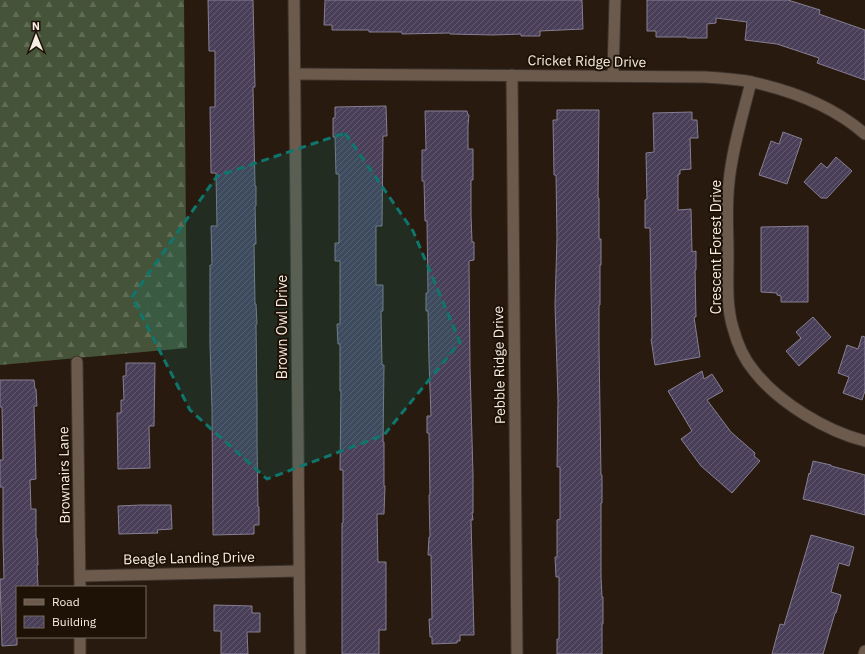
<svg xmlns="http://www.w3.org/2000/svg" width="865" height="654" font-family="'IBM Plex Sans',sans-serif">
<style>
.forest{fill:url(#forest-firs)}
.building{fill:url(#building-hatch);stroke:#867e92}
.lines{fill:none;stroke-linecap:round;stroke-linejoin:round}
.minor-casing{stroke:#3e342e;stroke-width:13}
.minor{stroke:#6c5b4d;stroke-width:11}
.marked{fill:#0f766e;fill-opacity:0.2;stroke:#0f766e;stroke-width:3;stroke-dasharray:8 5;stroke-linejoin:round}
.labels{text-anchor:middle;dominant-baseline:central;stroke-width:4;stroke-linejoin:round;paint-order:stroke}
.street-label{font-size:14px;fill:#f8eee5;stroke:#1e1105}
</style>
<defs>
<pattern id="forest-firs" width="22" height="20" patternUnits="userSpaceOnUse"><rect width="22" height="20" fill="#455338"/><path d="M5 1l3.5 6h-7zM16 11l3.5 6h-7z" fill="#616c55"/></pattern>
<pattern id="building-hatch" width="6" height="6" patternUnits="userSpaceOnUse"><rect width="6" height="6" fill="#4a3f59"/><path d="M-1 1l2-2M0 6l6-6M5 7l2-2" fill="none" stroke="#655b71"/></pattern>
</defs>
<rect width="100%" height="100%" fill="#281a0e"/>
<!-- forest -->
<polygon class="forest" points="0,0 184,0 187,348 0,365"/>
<!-- building -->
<g class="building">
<polygon points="208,0 253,0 255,87 253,87 255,186 256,186 256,206 255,206 256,244 254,244 255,304 256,304 257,324 256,324 257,404 257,443 258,507 259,507 259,525 254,525 254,534 213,535 212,409 210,344 210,265 212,265 211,226 217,226 216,173 211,173 210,107 215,107 215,51 209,51"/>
<polygon points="325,0 582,0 583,29 540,31 540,36 521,36 521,34 493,35 450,34 450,33 402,34 402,32 369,32 369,30 332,30 332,25 324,25"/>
<polygon points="647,0 788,0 820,10 819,14 865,30 865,80 817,63 819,58 777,44 745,40 747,22 716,18 716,23 707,24 707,38 687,38 687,37 656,37 656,31 647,31"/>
<polygon points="386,106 387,136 383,136 382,226 376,226 376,285 383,285 383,311 381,311 382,365 384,365 383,442 384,442 384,486 385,486 384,514 377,514 378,562 386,562 386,630 379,630 379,654 342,654 342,523 343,523 343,470 340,470 341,391 340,391 340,344 338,344 337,324 340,324 340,261 335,261 335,243 339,243 339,174 336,174 335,137 333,137 333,118 335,118 335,107"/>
<polygon points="557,110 599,110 598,198 599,198 599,239 601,239 601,265 600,265 600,305 599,305 599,346 601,475 602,475 602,503 601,503 601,577 602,597 603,597 603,624 602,624 602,654 557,654 557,639 559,639 559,577 556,577 555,557 557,557 557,520 560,519 560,467 557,467 558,400 555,305 557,238 556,175 554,175 553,120 557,120"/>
<polygon points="425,111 467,111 468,115 469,115 468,126 468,149 473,149 473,180 471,180 471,215 472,242 474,242 474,260 469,261 470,367 473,475 473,513 472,513 473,520 471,520 474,635 460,635 460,641 457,641 457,643 432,644 432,637 430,637 429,619 432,619 431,555 428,555 429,537 430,537 429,495 430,495 429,433 427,433 427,416 431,416 429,361 428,311 426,311 426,293 428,293 427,221 425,221 424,181 422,181 422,150 426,150"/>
<polygon points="692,112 692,120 697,120 698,138 690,138 691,169 680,170 680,174 678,175 678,210 691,209 692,252 696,251 696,270 695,270 696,317 694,317 700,357 655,365 651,339 652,339 651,289 650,228 645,228 645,200 647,199 646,153 654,152 653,113"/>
<polygon points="783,132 802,139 787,184 759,175 771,141 779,144"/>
<polygon points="836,157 852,171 827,198 821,198 804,182 821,163 827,168"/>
<polygon points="808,226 808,302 781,302 781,296 777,295 777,293 761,292 761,227"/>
<polygon points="813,317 831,337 799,366 786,351 801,338 796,332"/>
<polygon points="862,336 865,337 865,391 862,400 843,393 849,377 838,373 847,345 858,349"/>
<polygon points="126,363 155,363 154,426 149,426 150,468 118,469 117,413 121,413 121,400 124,400 123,376 126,376"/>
<polygon points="702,371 704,379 712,374 723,391 707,400 731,432 755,453 754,456 760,461 732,493 701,466 681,439 692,431 668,391"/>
<polygon points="0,380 34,380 35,389 36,389 37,406 34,406 36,479 30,480 31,509 36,509 36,538 37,538 38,565 37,565 38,587 17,587 17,645 2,646 0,579 4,579 3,539 3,487 0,487 0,460 3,460 2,407 0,407"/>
<polygon points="813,461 831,465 831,466 865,475 865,515 828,505 803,499 809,473 810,474"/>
<polygon points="141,505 171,505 172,529 157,530 158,533 119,534 118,506"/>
<polygon points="811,535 854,547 849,566 839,563 831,592 841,595 836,613 835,613 823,654 772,654 780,624 784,625"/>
<polygon points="214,605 252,606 252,613 260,613 260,632 247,632 248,654 221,654 221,631 214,631"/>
</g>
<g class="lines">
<defs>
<g id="minor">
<polyline points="294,0 300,654"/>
<path d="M295,74L703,77C719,78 736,79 752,82C793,91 833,106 865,134"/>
<polyline points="512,75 517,654"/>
<polyline points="613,76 615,0"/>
<path d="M751,82C743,114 732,149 729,182C726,206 728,231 728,255C728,279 726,305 733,328C737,343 744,359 754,371C779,403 826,431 865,441"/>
<polyline points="77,362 80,587"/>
<polyline points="80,576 299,571"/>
<polyline points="80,637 80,654"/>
<polyline points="864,654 865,651"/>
</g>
</defs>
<!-- minor casing -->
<use href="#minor" class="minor-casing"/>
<!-- minor -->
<use href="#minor" class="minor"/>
</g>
<!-- marked area -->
<path class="marked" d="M345,133L413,231L460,342L384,435L267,479L190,410L132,297L217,176Z"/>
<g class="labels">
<!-- street labels -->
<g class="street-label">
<text transform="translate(587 61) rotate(1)">Cricket Ridge Drive</text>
<text transform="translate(716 247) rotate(-90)">Crescent Forest Drive</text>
<text transform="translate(282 327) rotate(-90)">Brown Owl Drive</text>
<text transform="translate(499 365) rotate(-91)">Pebble Ridge Drive</text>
<text transform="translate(64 475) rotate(-91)">Brownairs Lane</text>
<text transform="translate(189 558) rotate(-1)">Beagle Landing Drive</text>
</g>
</g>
<!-- legend -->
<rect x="16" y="586" width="130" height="52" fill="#1e1105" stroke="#75695f"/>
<rect x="24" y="599" width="20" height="6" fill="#6c5b4d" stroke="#75695f"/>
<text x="52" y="606" font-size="12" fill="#f8eee5">Road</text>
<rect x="24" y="616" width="20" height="12" fill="url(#building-hatch)" stroke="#75695f"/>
<text x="52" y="626" font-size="12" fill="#f8eee5">Building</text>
<!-- north arrow -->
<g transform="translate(36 36) rotate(359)" stroke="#1e1105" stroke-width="3" paint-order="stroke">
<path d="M0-3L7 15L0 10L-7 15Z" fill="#f8eee5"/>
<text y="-6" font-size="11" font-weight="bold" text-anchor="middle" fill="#f8eee5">N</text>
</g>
</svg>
